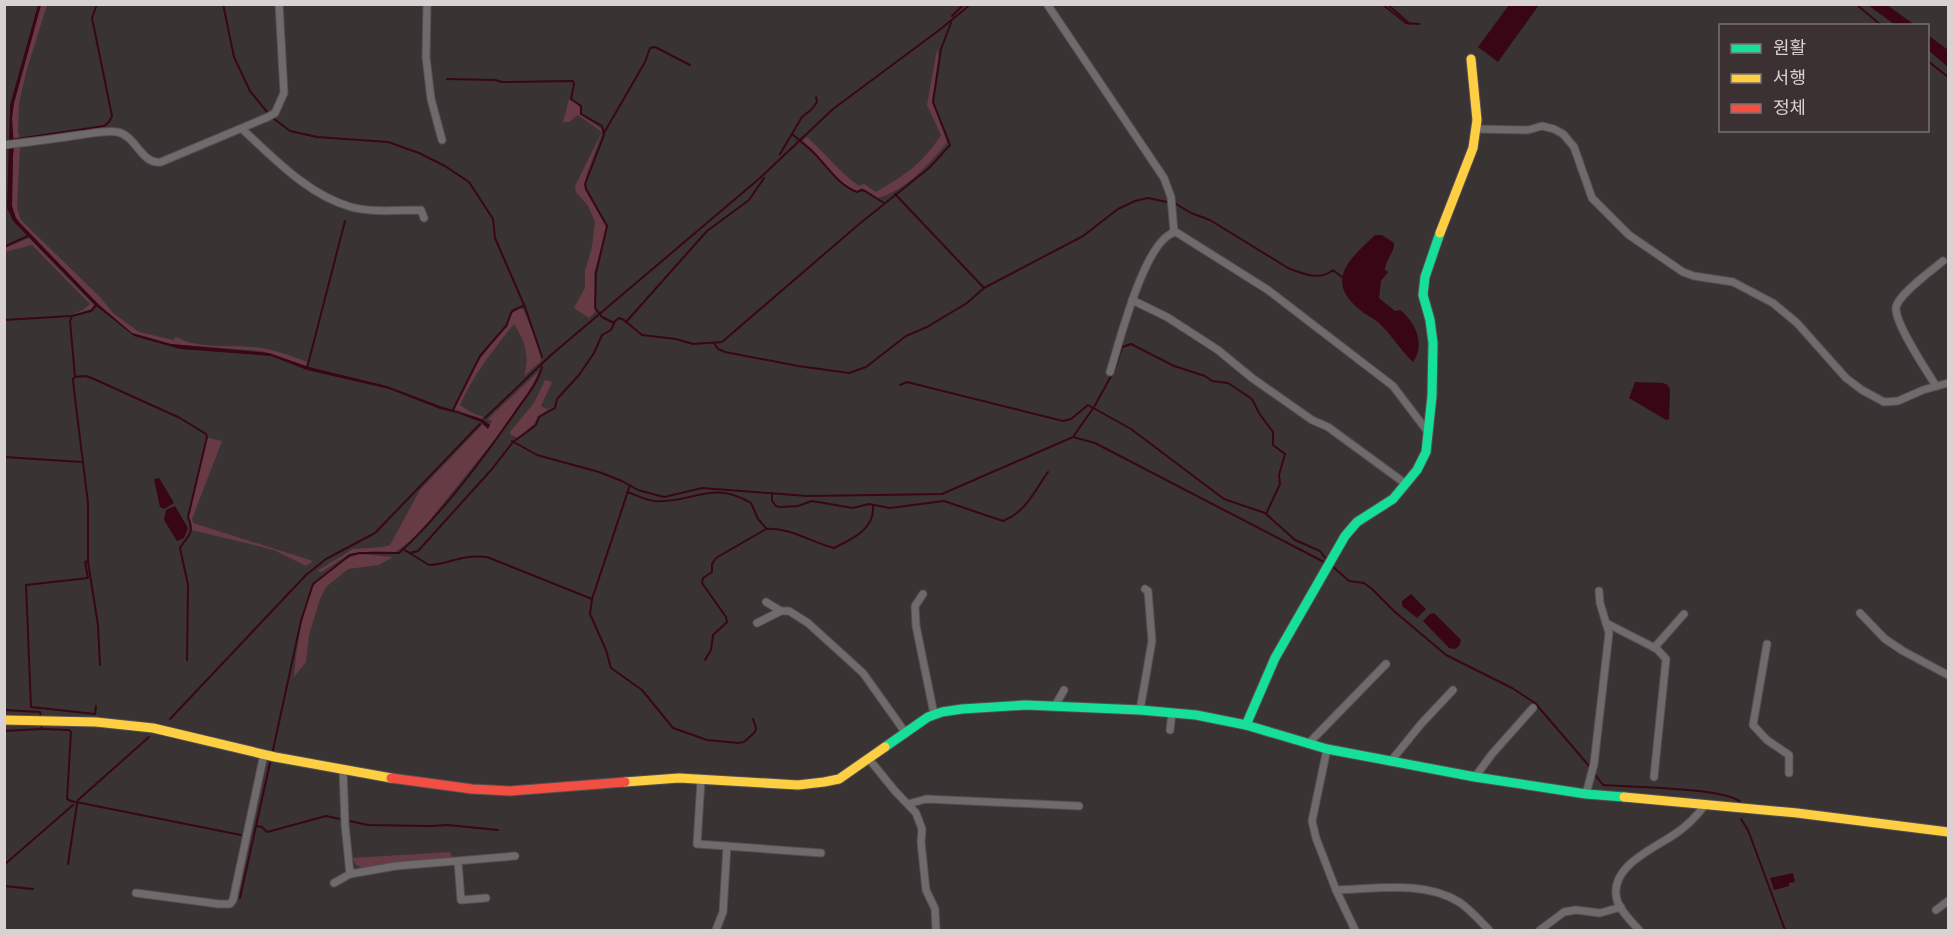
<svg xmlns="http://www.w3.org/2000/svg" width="1953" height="935" font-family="'Work Sans','Noto Sans KR',sans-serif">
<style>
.green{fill:#673b43}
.water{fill:#390615}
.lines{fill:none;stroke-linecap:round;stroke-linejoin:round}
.stream{stroke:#390615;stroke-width:2}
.street-casing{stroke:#554f50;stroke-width:9}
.fast-casing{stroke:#554f50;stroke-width:11}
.slow-casing{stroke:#554f50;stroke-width:11}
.jam-casing{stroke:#554f50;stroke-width:11}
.street{stroke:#6f6b6c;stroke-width:7}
.fast{stroke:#16e098;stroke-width:9}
.slow{stroke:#ffcf43;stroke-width:9}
.jam{stroke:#f24e42;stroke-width:9}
</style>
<rect width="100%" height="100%" fill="#393334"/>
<!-- green -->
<g class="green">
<polygon points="41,5 47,5 27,69 19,103 18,133 20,137 13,139 12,118 14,103"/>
<path d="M937,49L939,56L932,101L947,142L946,144C928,165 906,190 878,198L862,188L857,191C834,182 821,156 802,141L807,137C825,153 839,172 859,186L864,184L876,192C904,176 924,162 941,135L927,105Z"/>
<polygon points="569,99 579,104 581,115 603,130 586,176 585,189 606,226 606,232 594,273 595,312 589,318 574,308 585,288 585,271 592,247 595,222 588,206 576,192 575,186 602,132 578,115 569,122 563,122"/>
<path d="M20,147L17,208L21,220L100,297L113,313L139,332L173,340L176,337C198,349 229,345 253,347C272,349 289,355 307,362L306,367L262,351L171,344L132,333L99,305L15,218L12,206L13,155L14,148Z"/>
<polygon points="29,238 94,305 92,309 70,315 83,310 90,304 32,245 5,252 5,248"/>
<path d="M520,308L523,309L539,347L541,361L524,376C530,356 525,341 514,324C492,352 475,372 460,405L470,412L483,417L482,419L454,409L474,367L499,334L508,326L511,314Z"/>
<polygon points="539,371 532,386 496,438 416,537 395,552 376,551 349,554 322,572 317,571 353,549 383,547 390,545 420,490 483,424 488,428 492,421 488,419"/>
<polygon points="545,380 552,382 541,406 547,409 552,407 538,416 534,424 518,438 511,435 510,432 534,403"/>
<polygon points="207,434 209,438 222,441 192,519 193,523 313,561 306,566 274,550 192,530 189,517"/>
<path d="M360,554L393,557L379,565L348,569L326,587L320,599L309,635L306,662L294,677C296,654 302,604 314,585C321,573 346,557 360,554Z"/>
<polygon points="450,852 452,857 364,868 356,865 352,858"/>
</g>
<!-- water -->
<g class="water">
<polygon points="38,5 41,5 14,103 12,118 14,148 13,155 12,206 16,218 20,223 99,305 132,333 171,344 269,353 309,367 387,386 440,406 482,419 490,425 488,429 481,422 457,413 440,409 389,389 307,370 271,356 180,349 134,336 95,305 13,221 7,208 10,105"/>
<polygon points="1509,5 1539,5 1498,62 1478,47"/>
<polygon points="1868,5 1887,5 1915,25 1895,25"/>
<polygon points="1928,35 1948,50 1948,67 1928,50"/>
<path d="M1375,235H1382L1394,243C1395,252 1385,260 1385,270L1388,272L1381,281L1379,298L1395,311L1400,310C1415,321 1426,345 1413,362C1400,350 1392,335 1379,323C1373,318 1366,315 1360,310C1324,280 1349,260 1375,235Z"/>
<polygon points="1635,382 1663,383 1668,385 1670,390 1669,419 1666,420 1629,398"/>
<polygon points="159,478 174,503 164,509 160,507 154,479"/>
<polygon points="175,506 188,528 184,538 177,541 164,520 166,510"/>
<polygon points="1411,594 1426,609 1417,618 1402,606 1402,601"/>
<polygon points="1434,613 1461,640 1459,646 1455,649 1449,648 1423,621 1430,614"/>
<polygon points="1793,873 1795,882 1789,883 1789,886 1774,890 1770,878"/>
</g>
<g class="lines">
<!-- stream -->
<g class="stream">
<polyline points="223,4 234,57 250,91 268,113"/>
<polyline points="1382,4 1406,23 1419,24"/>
<polyline points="1387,4 1410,24"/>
<polyline points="1856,4 1882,26"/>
<polyline points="952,16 964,4"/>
<polyline points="1928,61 1948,77"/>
<polyline points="447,79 495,80 502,82 573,81 574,84 571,99 581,106 581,114 602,126 604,135 585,184 586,189 607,226 596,273 595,308 602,317 614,323"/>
<polyline points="273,118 290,131 317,137 388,142 419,153 445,166 469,182 493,219 495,238 525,307 542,357"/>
<polyline points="604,133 645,62 650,48 655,47 690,65"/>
<path d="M792,134C799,140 807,146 814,153C828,167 838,185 857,192L862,190L865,191L884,203"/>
<polyline points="11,140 104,126 109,122 112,116 92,18 97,4"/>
<polyline points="780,154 802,117 812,109 817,102 816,97"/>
<path d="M895,194L984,288L1083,236L1118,209L1135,201L1148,198L1176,204L1191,213L1210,220L1288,268C1303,274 1320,281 1333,270L1342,277"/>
<polyline points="4,247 30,235"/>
<polyline points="97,304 91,311 72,316 70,321 75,377 73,379 74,390 88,503 88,562 98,625 100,665"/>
<polyline points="4,320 71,316"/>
<polyline points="626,322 707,231 749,200 764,178"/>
<polyline points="714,343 718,349 725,352 798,366 849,373 866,367 906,336 927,327 967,303 984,288"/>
<polyline points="307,368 345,221"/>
<path d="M75,377L86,376L94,379L180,418L206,434L207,437L188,517C195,534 188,535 180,548L188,585L187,660"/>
<polyline points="900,385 907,382 1063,421 1071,419 1088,405 1131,429 1224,499 1265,513 1295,540 1320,551 1326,559"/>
<polyline points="453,410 480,356 506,326 512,311 523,306"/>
<polyline points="485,418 551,355 760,178 833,109 942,28 971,4"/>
<polyline points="1073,437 1094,407 1115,369 1122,347 1131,344 1174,366 1205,376 1212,381 1228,383 1252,399 1259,413 1273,432 1273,445 1285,454 1279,475 1280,484 1266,514"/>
<polyline points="512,441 537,455 599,472 622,481 638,490 664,497 702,488 807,496 942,494 1073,437 1095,443 1324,562"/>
<polyline points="4,457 81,462"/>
<polyline points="630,485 592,599 590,614 606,650 611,668 642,690 673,728 707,740 738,743 744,742 755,732 756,728 753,719"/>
<path d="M627,492C636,495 645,500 654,501C692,504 711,479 751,503L758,519L766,528"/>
<path d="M772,493V501L776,506L780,507L798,506L812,501L853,508L869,504L890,508L944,501L1003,521C1026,512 1035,490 1048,472"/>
<path d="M403,549L429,565C451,564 460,554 487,557L592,599"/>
<polyline points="410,553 418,551 492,469 513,442 536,425 539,417 555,408 557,399 579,375 594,353 602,335 611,330 615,321 619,318 624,320 642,335 676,339 693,344 722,342 858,225 929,168 950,145 933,102 941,49 951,23"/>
<polyline points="88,561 85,562 88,578 26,585 31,707 95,714 96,706"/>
<polyline points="1332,566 1349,581 1364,583 1372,589 1394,611 1446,655 1512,688 1535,703 1590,767"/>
<path d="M705,660L711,650L713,635L727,622L726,617L702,583L703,578L712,572V564L716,558L766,529C790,527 812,543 834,548C852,539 875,529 873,506"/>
<polyline points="4,710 40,712 41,718"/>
<polyline points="170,719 306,575 326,559 375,533 480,424"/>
<polyline points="41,724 42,729 69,730 71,732 67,799 71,801 241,835"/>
<polyline points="4,731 42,729"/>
<path d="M273,750L301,621L313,584L350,555L360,553H399C440,516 482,460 514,414C524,399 537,385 542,367"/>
<path d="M1593,772L1603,785C1627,787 1727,788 1740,802"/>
<polyline points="78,800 149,737"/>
<polyline points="1741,819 1748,830 1785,930"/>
<polyline points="256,826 262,827 267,832 271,831 326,816 368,825 431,826 448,825 498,830"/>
<polyline points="68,864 77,804"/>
<polyline points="4,865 73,805"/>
<polyline points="4,886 33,889"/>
<polyline points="240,898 270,763"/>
</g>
<defs>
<g id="street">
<polyline points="427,4 426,57 431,99 442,140"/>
<polyline points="1047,4 1164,178 1171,197 1174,232"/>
<path d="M242,129C274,158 308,195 351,207C373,213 399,210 421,210L424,218"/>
<polyline points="1476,129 1528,130 1542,126 1554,129 1563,134 1574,147 1592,198 1629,235 1683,272 1694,276 1733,282 1773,303 1797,323 1846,378 1862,390 1884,402 1898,401 1923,390 1948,383"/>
<path d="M4,145C29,142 54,139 79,135C91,134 105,130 117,132C136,135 141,165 161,162L268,117L275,113L284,93L279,4"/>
<polyline points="1132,300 1167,317 1218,350 1252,378 1312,420 1328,427 1406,484"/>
<path d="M1110,372C1119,344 1145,237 1176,232L1268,290L1393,386L1428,432"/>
<path d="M1936,386C1927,371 1894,323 1896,307C1899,294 1932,270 1943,261"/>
<polyline points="923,594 915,606 916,626 934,714"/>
<polyline points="766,602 781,611"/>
<polyline points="1860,613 1885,639 1903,651 1948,675"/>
<polyline points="757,623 781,611 789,611 808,623 863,673 905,732"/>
<polyline points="1606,623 1657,649 1666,659 1654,777"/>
<polyline points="1767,644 1753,725 1767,740 1789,755 1789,773"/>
<polyline points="1654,648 1684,614"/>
<polyline points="1055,706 1064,690"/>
<polyline points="1140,710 1152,641 1148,591 1145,589"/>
<polyline points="1170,730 1172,713"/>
<polyline points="1308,744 1386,664"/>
<polyline points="1327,749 1312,821 1316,838 1336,890 1355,930"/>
<polyline points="869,759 895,791 916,813 922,829 921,842 926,890 935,909 936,930"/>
<polyline points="1391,761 1421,724 1453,690"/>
<polyline points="343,770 345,824 350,874"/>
<polyline points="1475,777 1492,754 1533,708"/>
<polyline points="701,780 697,844 821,853"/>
<polyline points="1586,794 1594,764 1609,633 1600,603 1599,591"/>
<polyline points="908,804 926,799 1079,806"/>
<polyline points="458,862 461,900 486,898"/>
<polyline points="334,883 350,874 396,866 515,856"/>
<path d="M1336,890C1375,889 1424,880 1459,902C1470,909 1480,921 1489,930"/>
<polyline points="136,893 219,904 230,904 233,900 264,754"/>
<polyline points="1936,910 1948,901"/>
<polyline points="716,930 723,912 727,846"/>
<polyline points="1540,930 1564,912 1576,910 1600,913 1621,907"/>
<path d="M1639,930C1632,922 1620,911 1617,900C1608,867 1653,849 1675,834C1687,826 1696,817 1705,805"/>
</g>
<g id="fast">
<polyline points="1246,725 1275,658 1345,536 1357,522 1393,499 1417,470 1426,452 1432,396 1433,343 1430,320 1423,295 1425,277 1440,233"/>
<polyline points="885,747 928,717 942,712 962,709 1026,705 1140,710 1196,715 1246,725 1327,749 1475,777 1586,794 1624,797"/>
</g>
<g id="slow">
<polyline points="1440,233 1473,148 1477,120 1471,59"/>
<polyline points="4,720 96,722 153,728 275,757 391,778"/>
<polyline points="625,782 679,778 798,785 824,782 839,779 885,747"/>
<polyline points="1624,797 1797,813 1948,832"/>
</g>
<polyline id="jam" points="391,778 472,789 510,791 625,782"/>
</defs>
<!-- street casing -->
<use href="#street" class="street-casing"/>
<!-- fast casing -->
<use href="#fast" class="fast-casing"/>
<!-- slow casing -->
<use href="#slow" class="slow-casing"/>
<!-- jam casing -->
<use href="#jam" class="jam-casing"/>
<!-- street -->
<use href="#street" class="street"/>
<!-- fast -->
<use href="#fast" class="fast"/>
<!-- slow -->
<use href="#slow" class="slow"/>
<!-- jam -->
<use href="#jam" class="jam"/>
</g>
<!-- border -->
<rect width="1953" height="935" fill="none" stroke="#d8d2d2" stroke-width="12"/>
<!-- legend -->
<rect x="1719" y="24" width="210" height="108" fill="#3b3132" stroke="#7a7172" stroke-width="1.5"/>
<rect x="1731" y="44" width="30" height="9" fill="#16e098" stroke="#7a7172" stroke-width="1.5"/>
<text x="1773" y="54" font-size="18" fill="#d8d2d2">원활</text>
<rect x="1731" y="74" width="30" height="9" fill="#ffcf43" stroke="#7a7172" stroke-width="1.5"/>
<text x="1773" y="84" font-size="18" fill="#d8d2d2">서행</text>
<rect x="1731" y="104" width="30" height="9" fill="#f24e42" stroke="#7a7172" stroke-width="1.5"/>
<text x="1773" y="114" font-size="18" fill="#d8d2d2">정체</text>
</svg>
